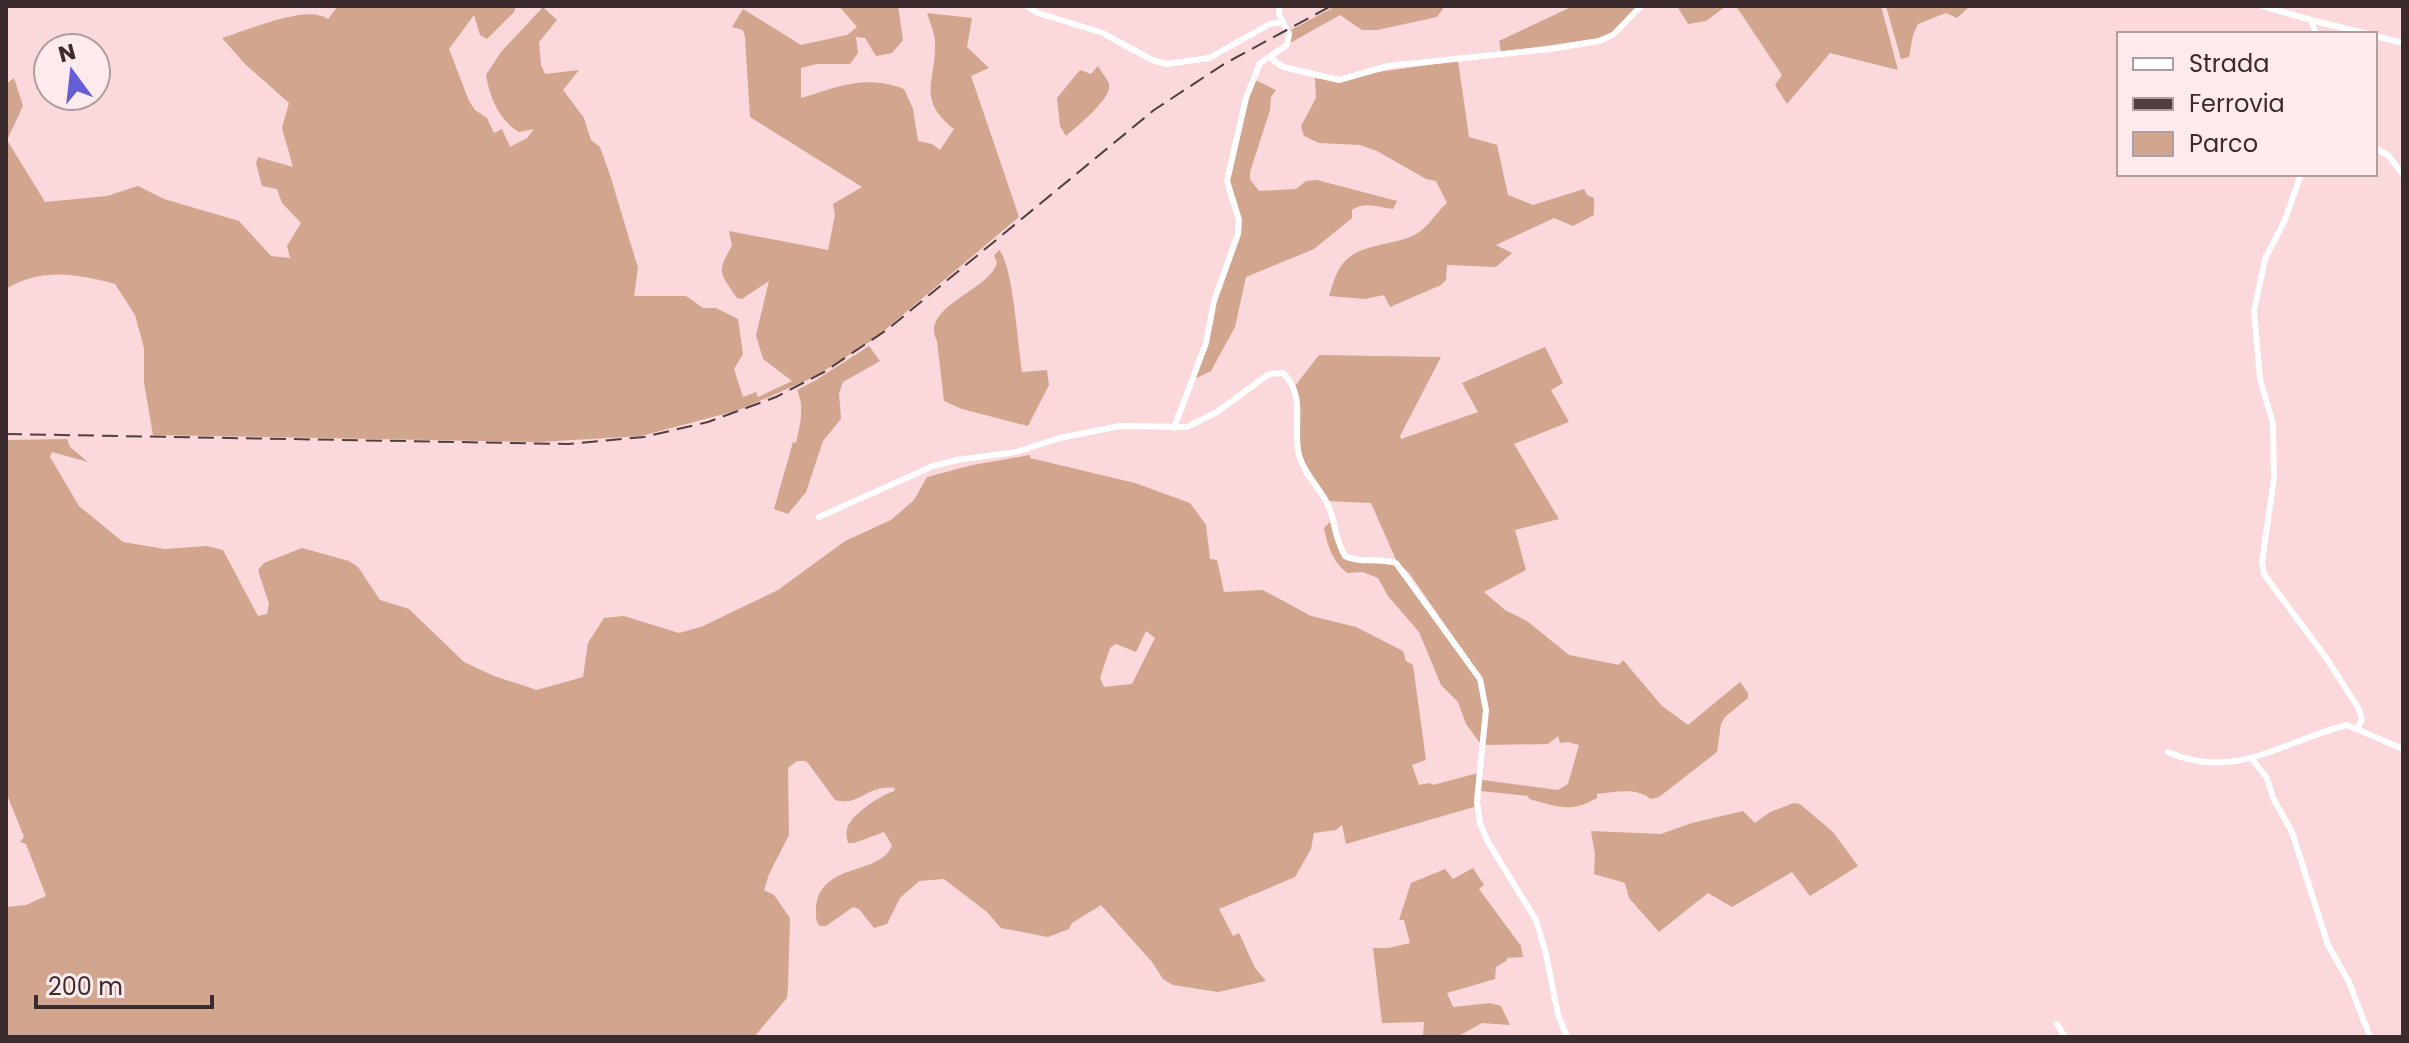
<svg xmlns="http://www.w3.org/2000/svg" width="2409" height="1043" font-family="Poppins,sans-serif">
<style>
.green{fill:#d1a58e;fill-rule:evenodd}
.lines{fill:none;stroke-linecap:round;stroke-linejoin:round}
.minor{stroke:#fff;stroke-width:6}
.rail{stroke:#503e40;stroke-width:2;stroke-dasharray:16 8;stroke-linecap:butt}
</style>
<rect width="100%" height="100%" fill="#fad8db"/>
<!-- green -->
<g class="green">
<path d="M338,6H516L514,12L487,39L480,35L474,15L449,49L469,101L475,110L487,118L494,133L502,129L510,147L527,138L534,129L519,132C499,120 490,98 486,75L501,52L543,7L557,20L539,42L541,65L545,74L579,70L563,90L584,118L591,140L600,147L610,175L638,268L634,296H686L703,308H716L738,319L743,354L734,369L743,397L756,392L758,397L792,381L763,359L756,335L769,281L742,299L737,298C720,273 716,273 732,246L729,231L828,250L835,215L833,204L862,187L750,117L745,37L743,30L732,27L743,9L801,45L847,35L857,27L839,6H898L903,40L892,53L876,56L865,38L856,37L858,53L850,64H817L801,68V98C838,87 865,74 904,89L913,109L918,141L932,144L940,150L954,129C916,99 936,82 935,43C935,34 930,22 927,13L972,18L967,47L989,68L971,76L1019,217L874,339L814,377L739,410L641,436L539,442L153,435L144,383V348L135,315L115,284C78,274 41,267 6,289V84L14,78L23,106L7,140L45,202L107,196L138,186L164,199L239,221L271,256L290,258L287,246L301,223L282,203L277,189L262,186L256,163L258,157L293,167L282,128L289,103L246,65L222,38C246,31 308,3 328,19Z"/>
<polygon points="1336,6 1445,6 1437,17 1377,30 1362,30 1340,15 1290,43 1292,36 1289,31"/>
<polygon points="1573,6 1638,6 1608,37 1501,52 1499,41"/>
<polygon points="1677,6 1726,6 1706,21 1688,24"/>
<polygon points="1736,6 1881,6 1898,70 1830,53 1787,104 1775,85 1782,75"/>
<polygon points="1886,6 1970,6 1957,18 1946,13 1918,24 1913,35 1909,57 1901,59"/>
<path d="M1458,61L1469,137L1497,145L1508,195L1533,205L1584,189L1587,195L1594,198V215L1573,226L1554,218L1496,245L1512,253L1496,267L1447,265L1446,280L1441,285L1390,307L1384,295L1365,299L1329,296C1332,287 1335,274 1341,266C1357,242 1393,247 1416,234C1429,227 1436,212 1447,203L1436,181L1426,179L1377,151L1360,145L1319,143L1304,136L1301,126L1316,98L1315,78L1340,82L1371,73Z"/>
<path d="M1098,66C1101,72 1107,78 1109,84C1113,98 1076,127 1066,136L1060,126L1057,98L1080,70L1091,74Z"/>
<path d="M1253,79L1276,90L1271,97L1270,110L1250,172V179L1259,191L1296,189L1306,181L1317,180L1397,201L1393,209C1379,207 1364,201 1352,210V218L1314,249L1246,277L1235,327L1211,371L1192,380L1218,291L1241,228L1228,183Z"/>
<path d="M999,250C1013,264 1018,348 1022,372L1047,370L1049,385L1028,426L962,409L944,401L937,341C919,306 992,290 997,262L994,256Z"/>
<path d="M869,346L880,361L843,382L839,393L841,419L823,441L806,492L788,514L774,509L793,442L796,443C800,425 805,407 797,390L816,380Z"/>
<path d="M1545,347L1563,383L1551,390L1569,422L1514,444L1559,519L1515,530L1526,570L1484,592L1505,610L1527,621L1569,655L1619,665L1623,660L1662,706L1688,725L1740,682L1748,693V698L1725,717L1721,724L1717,752L1659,797L1651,799C1637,787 1614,792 1597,794V798C1569,814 1557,806 1529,799L1528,796L1481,791L1482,780L1558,790L1568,784L1579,745L1568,742L1560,743L1558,736L1548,744L1484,745L1487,719L1476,669L1409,573L1397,562L1371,503L1329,501L1300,456L1295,386L1319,355L1441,357L1400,436L1401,439L1478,412L1462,383Z"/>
<path d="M67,439L70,447L88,462L52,452L50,457L79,506L123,542L165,549L207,546L223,550L258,616L267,614L269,604L258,570L264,563L302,548L349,561L358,567L380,600L409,609L464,662L494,676L537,690L583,677L588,643L604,618L624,616L679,633L701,627L778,590L845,541L891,520L914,500L927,477L973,465L1030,455V458L1135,483L1190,503L1206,525L1210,559L1217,560L1224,592L1263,590L1311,616L1356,627L1403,651L1406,661L1413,665L1426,760L1412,765L1419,785L1430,783L1433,785L1478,773L1474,807L1346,844L1342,825L1336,830L1314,833L1311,849L1295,877L1219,909L1233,936L1239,933L1255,968L1266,981L1218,992L1173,985L1163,979L1152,962L1101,905L1072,923L1069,929L1048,937L1001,928L987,912L944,879L919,881L900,898L887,924L874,928L859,909L853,907L826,926H820C815,920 816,916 816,908C820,861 882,876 892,845L884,832L854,843H848C847,839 846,833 847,829C850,815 881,795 894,791L895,788C867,784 860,807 835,800L808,763L805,761H797L788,768L789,835L769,874L764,890L774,895L790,918L788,987L787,998L754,1037H6V907L26,905L46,896L26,844L20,842L24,837L6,792V440ZM1146,631L1155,638L1132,684L1104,687L1100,678L1110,648L1116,644L1136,652Z"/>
<path d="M1330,522L1334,538L1346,560L1396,565L1479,681L1484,703L1480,743L1466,724L1458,702L1441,685L1419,632L1388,596L1378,578L1363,572L1347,573C1332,560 1328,547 1324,528Z"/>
<polygon points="1794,803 1800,804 1833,832 1858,866 1810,896 1792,872 1732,907 1708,893 1659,932 1629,898 1625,883 1594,874 1595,854 1591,831 1661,834 1692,823 1743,811 1755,823 1770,812"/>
<polygon points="1473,868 1484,885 1479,889 1521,946 1523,957 1507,958 1506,961 1496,967 1495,979 1447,993 1453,1007 1490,1003 1501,1006 1510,1025 1482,1023 1457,1037 1423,1037 1424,1022 1382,1023 1373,948 1388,948 1410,943 1404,920 1399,920 1411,883 1445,869 1453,879"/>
</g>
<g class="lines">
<!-- minor -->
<g class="minor">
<polyline points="1026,6 1038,13 1103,33 1152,60 1167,64 1209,58 1270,24 1283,22"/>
<polyline points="1279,6 1279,14 1286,28"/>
<polyline points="2262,6 2311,20 2316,34"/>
<polyline points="2311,20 2368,34"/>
<polyline points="2375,36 2403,43"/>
<polyline points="1272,56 1273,60 1283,67 1339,80 1388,66 1551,49 1599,41 1613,35 1641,6"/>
<polyline points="2375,148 2388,155 2403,175"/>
<polyline points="2301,174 2285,220 2265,259 2254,311 2260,379 2273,423 2274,478 2262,562 2264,574 2272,585 2327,659 2359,709 2362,720 2357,729"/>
<polyline points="1174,428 1206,343 1214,301 1238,234 1239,220 1227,181 1246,98 1260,63 1287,45 1289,33"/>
<path d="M819,517L933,466L957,460L1016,452L1060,438L1120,426L1187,427L1217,412L1269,374L1283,373C1307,396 1292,427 1299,455C1304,474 1319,487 1327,503C1336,520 1334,538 1345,556C1360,564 1379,557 1396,563L1480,679L1486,710L1477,801L1480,823L1488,842L1536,920L1546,954L1558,1015L1567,1037"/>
<path d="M2168,752C2235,782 2285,740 2347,725L2403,749"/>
<polyline points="2252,759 2267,778 2273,798 2292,832 2328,945 2349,982 2370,1037"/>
<polyline points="2057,1024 2065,1037"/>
</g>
<!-- rail -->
<polyline class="rail" points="6,434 568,444 644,437 708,422 776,397 824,372 888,329 1154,110 1224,64 1331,6"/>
</g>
<!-- border -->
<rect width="2409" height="1043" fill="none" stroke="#3b2b2d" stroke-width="16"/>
<!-- legend -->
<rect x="2117" y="32" width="260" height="144" fill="#fceaec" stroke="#af9ea0" stroke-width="2"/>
<rect x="2133" y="58" width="40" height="12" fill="#ffffff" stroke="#af9ea0" stroke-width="2"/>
<text x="2189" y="72" font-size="24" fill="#3b2b2d">Strada</text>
<rect x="2133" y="98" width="40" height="12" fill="#503e40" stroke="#af9ea0" stroke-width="2"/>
<text x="2189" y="112" font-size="24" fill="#3b2b2d">Ferrovia</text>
<rect x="2133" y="132" width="40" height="24" fill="#d1a58e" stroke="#af9ea0" stroke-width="2"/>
<text x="2189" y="152" font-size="24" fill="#3b2b2d">Parco</text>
<!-- north arrow -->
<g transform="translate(72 72) rotate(345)"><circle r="38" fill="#fceaec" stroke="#af9ea0" stroke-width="2"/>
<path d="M0-6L14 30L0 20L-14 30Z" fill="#645dd6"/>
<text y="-12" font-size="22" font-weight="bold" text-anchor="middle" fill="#3b2b2d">N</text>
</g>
<!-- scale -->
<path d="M36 995v12h176v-12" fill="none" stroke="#3b2b2d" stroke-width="4"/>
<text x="48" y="995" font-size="24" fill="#3b2b2d" stroke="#fceaec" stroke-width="6" paint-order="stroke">200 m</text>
</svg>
